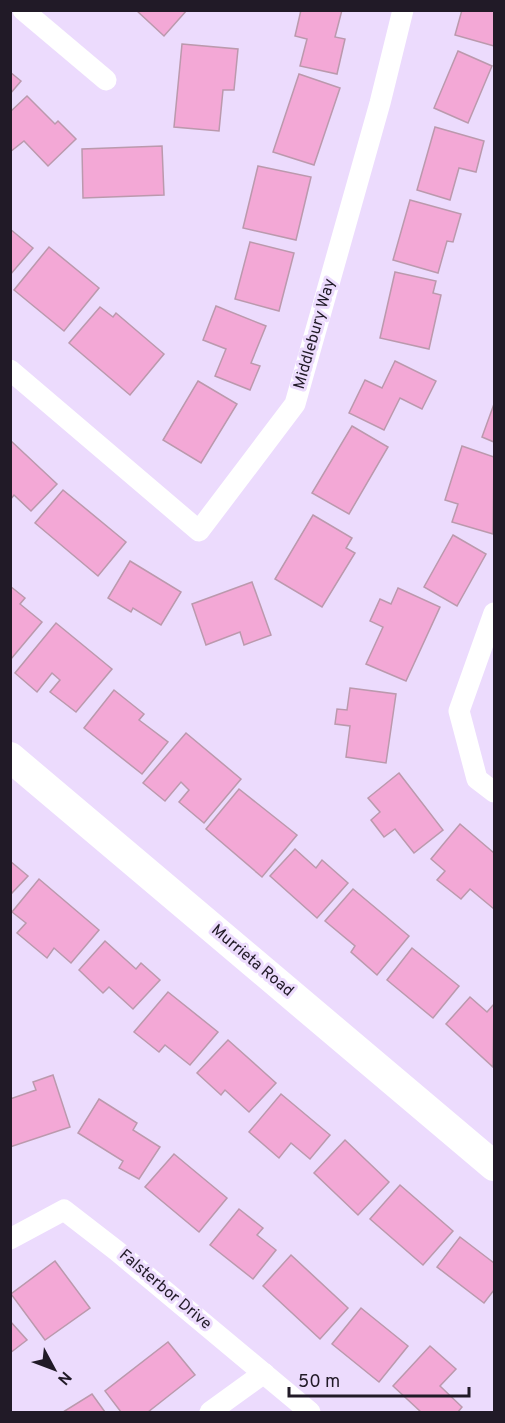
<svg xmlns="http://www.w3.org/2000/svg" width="505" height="1423" font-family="Overpass,sans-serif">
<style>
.building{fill:#f3a8d6;stroke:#bb99ad;stroke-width:1.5}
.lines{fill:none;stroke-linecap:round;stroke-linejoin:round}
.street{stroke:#fff;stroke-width:21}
.secondary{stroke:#fff;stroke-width:30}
.labels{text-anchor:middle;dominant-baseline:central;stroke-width:6;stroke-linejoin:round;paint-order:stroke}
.street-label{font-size:16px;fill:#211a27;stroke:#ecdbfd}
</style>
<rect width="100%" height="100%" fill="#ecdbfd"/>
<!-- building -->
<g class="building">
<polygon points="136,10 187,10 164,36"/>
<polygon points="301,10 342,10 335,37 345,39 337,74 300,66 307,39 295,36"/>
<polygon points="462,10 494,10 494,46 455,35"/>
<polygon points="182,44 238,49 234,90 223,90 219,131 174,127"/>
<polygon points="458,51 492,66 468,123 434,108"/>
<polygon points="10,72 21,81 10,94"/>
<polygon points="299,74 340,88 314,165 273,152"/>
<polygon points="27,96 55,124 58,121 76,139 48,166 24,141 10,152 10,112"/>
<polygon points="435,127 484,141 476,172 459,168 450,200 417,190"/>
<polygon points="162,146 164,195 83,198 82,149"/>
<polygon points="258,166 311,177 296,240 243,228"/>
<polygon points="410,200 461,214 453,242 447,241 438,273 393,260"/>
<polygon points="10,229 33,248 10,275"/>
<polygon points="250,242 294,253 279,311 235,299"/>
<polygon points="49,247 99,288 64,331 14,290"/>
<polygon points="395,272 436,281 433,293 441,295 429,349 380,338"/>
<polygon points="216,306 266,326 251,363 260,366 250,390 215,376 226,349 203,340"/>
<polygon points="100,307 113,317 116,313 164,354 130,395 69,343"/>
<polygon points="395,361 436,381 422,409 400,398 384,430 349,413 365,380 382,388"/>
<polygon points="198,381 237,404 201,463 163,440"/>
<polygon points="494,404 494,442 482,437"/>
<polygon points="352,426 388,447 349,514 312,493"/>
<polygon points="10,440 57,484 31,511 14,495 10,500"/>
<polygon points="462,446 494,457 493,534 452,522 458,504 445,500"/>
<polygon points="63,490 126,542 98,576 35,523"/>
<polygon points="313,515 352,538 346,548 355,553 322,607 275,579"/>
<polygon points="453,535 486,554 457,606 424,587"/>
<polygon points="130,561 181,592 161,625 133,608 131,612 108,598"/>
<polygon points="252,582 271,635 244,645 240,632 206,645 192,604"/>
<polygon points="10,586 25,598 20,604 42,622 11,659"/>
<polygon points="398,588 440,607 406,681 366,664 383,627 370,621 380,599 391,604"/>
<polygon points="56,623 112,669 76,712 50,692 60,680 52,673 37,692 15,673"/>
<polygon points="350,688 396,694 386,763 346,757 350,726 335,724 337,709 347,710"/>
<polygon points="114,690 144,714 139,720 168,742 142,774 84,728"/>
<polygon points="186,733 241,779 204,823 179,802 189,790 181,782 165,801 143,783"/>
<polygon points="399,773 443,830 414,853 395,829 384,837 371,820 380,812 368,798"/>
<polygon points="239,789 297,835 262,877 206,829"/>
<polygon points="460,824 494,853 494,909 470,889 461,899 437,880 445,871 431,859"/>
<polygon points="295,849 316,868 322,860 348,883 317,918 270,876"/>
<polygon points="10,861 28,876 10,895"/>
<polygon points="39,879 99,930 71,963 54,948 47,958 17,933 26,923 12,912"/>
<polygon points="353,889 409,936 377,975 351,952 355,946 325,921"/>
<polygon points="105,941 136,969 141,963 160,980 133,1009 109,987 103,993 79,970"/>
<polygon points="412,948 459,986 433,1018 387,980"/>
<polygon points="168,992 218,1032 190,1065 165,1045 159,1052 134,1032"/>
<polygon points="470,997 487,1012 494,1004 493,1067 446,1024"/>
<polygon points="228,1040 276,1083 249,1112 225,1090 221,1095 197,1073"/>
<polygon points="53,1075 70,1127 10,1147 10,1099 36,1090 33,1082"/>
<polygon points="281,1094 330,1135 310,1159 291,1143 279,1158 249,1132"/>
<polygon points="99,1099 137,1123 133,1130 160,1147 139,1179 119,1168 123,1161 78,1133"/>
<polygon points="345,1140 389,1182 358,1215 314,1173"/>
<polygon points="174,1154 227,1198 199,1232 145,1187"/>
<polygon points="400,1185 453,1231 423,1265 370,1219"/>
<polygon points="239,1209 263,1228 257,1235 276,1250 253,1279 210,1245"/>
<polygon points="460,1237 494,1263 494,1290 484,1303 437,1267"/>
<polygon points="291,1255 348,1308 320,1339 263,1286"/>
<polygon points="55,1261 90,1308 45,1340 11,1294"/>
<polygon points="361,1308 408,1346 379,1382 332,1344"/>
<polygon points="10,1321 27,1340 10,1353"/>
<polygon points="168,1342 195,1375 148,1412 121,1412 105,1391"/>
<polygon points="430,1346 456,1369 440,1386 462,1407 458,1412 421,1412 393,1386"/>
<polygon points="92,1394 105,1412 63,1412"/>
</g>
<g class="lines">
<!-- street -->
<g class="street">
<polyline points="23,10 106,80"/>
<polyline points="10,370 199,531 295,404 380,103 403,10"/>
<polyline points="494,613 459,711 477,779 494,792"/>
<polyline points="10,1239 64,1210 117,1251 310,1412"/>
<polyline points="210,1412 264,1373"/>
</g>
<!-- secondary -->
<polyline class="secondary" points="10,757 494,1166"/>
</g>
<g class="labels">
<!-- street labels -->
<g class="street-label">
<text transform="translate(315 334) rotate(-74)">Middlebury Way</text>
<text transform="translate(252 961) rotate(40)">Murrieta Road</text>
<text transform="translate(165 1290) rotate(40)">Falsterbor Drive</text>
</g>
</g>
<!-- border -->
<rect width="505" height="1423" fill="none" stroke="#211a27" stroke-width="24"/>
<!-- north arrow -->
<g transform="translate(54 1369) rotate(131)" stroke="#ecdbfd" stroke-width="4.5" paint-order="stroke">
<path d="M0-4.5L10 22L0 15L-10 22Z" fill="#211a27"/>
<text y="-9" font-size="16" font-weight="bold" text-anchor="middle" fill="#211a27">N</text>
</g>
<!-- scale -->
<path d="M289 1387v9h180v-9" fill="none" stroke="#211a27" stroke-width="3"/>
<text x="298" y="1387" font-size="18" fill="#211a27" stroke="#ecdbfd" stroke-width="4.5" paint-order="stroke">50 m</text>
</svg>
